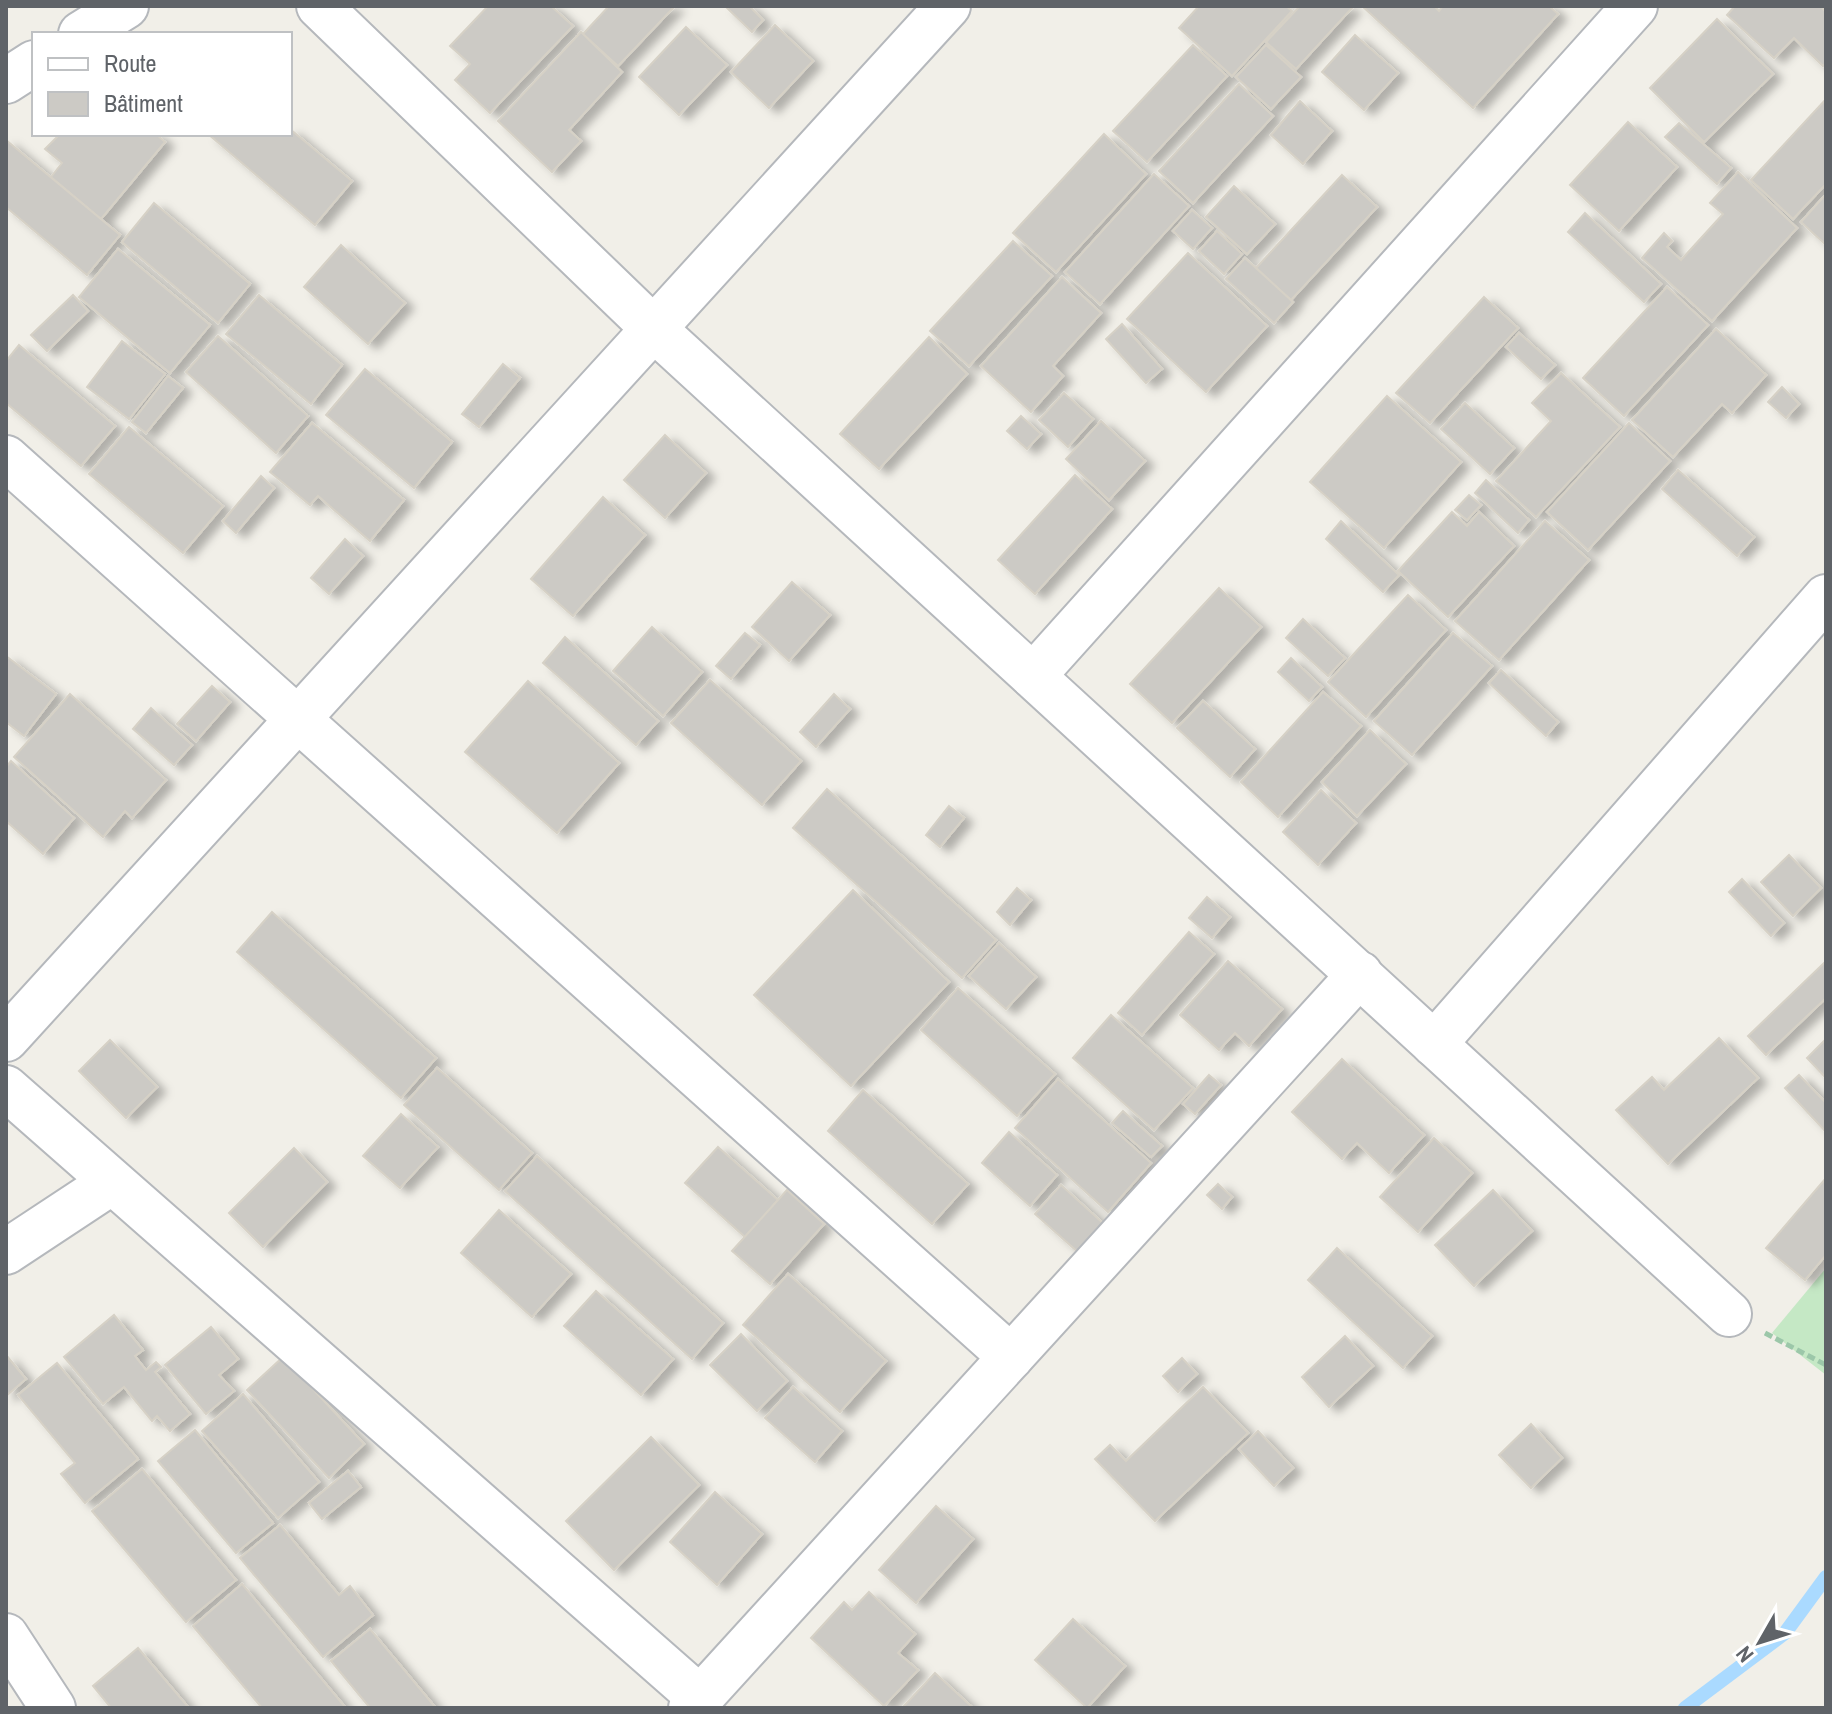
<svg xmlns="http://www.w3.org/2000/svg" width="1832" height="1714" font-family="'Archivo Narrow',sans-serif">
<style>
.green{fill:#c5e8c5}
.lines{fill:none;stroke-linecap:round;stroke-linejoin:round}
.stream{stroke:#aadaff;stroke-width:14}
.building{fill:#cccac5;stroke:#d6d1c6;stroke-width:2;filter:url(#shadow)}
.minor-casing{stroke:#b5b8bc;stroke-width:48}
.path{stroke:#9cc7a9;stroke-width:5;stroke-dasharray:8 4;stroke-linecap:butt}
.minor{stroke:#fff;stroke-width:44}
</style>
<defs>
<filter id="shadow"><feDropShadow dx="9" dy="5" stdDeviation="4" flood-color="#0004"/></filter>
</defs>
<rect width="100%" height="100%" fill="#f1efe8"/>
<!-- green -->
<polygon class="green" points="1826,1268 1826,1375 1772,1333"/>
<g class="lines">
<!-- stream -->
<polyline class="stream" points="1685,1708 1785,1633 1826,1577"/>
</g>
<!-- building -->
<g class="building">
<polygon points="488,6 551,6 573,26 490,113 455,80 470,64 450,46"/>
<polygon points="609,6 675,6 618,66 583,34"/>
<polygon points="725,6 749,6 763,20 752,32"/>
<polygon points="1199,6 1286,6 1292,11 1232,76 1179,28"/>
<polygon points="1300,6 1349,6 1352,8 1296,69 1266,42"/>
<polygon points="1362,6 1434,6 1439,11 1443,6 1549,6 1558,14 1473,108"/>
<polygon points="1735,6 1826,6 1823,9 1826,12 1826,63 1823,66 1794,38 1774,58 1727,15"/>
<polygon points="1717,19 1773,74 1704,142 1650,88"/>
<polygon points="775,25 813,61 769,108 731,72"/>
<polygon points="686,27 727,65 679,115 639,77"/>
<polygon points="581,32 622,72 569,130 581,141 552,172 498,121"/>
<polygon points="1355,35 1398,73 1364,110 1322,72"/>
<polygon points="1193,45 1227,76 1147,162 1113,131"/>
<polygon points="1266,45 1301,77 1271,109 1236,77"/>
<polygon points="1239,84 1273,116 1193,203 1159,171"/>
<polygon points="1826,99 1826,184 1793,219 1751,180"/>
<polygon points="1300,101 1332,131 1303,164 1271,135"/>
<polygon points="1628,122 1677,167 1619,231 1570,185"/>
<polygon points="1679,123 1731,168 1717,184 1665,137"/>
<polygon points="290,129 352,181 315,225 208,134 290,134"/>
<polygon points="60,134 156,134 165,142 101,219 51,177 62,163 45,149"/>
<polygon points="1104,134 1146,174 1056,272 1013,233"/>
<polygon points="6,140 120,235 87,275 6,207"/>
<polygon points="1738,172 1797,228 1712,321 1642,258 1664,233 1672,241 1667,247 1681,260 1723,214 1710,203"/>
<polygon points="1154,174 1189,206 1100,304 1065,272"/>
<polygon points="1342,175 1377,207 1291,300 1256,268"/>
<polygon points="1234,186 1275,224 1247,254 1206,217"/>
<polygon points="1826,194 1826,245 1801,222"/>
<polygon points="154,203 250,284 218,323 122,242"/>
<polygon points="1192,210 1212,228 1193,249 1173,231"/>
<polygon points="1585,213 1661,284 1644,302 1568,232"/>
<polygon points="1217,231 1242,254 1224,274 1199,251"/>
<polygon points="1013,241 1052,276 969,366 930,331"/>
<polygon points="341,245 405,303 368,344 304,287"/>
<polygon points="118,249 210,325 170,373 79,297"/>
<polygon points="1188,253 1267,326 1206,392 1127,319"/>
<polygon points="1245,258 1293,302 1274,323 1226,279"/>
<polygon points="1062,277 1101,313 1053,366 1063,376 1031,412 981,366"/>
<polygon points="1667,287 1708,325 1624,416 1583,378"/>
<polygon points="73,295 88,311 47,351 31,335"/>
<polygon points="259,295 342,365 311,404 226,334"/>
<polygon points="1484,297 1518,328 1430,423 1396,393"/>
<polygon points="1122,324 1162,369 1146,383 1106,339"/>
<polygon points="1716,329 1766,375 1732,413 1722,404 1673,457 1632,420"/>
<polygon points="1519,333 1555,365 1541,379 1506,347"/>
<polygon points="218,336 308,416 276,453 186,372"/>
<polygon points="929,337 967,374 879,469 840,434"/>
<polygon points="122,341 165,374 129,419 87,387"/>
<polygon points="19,345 115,426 81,466 6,403 6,361"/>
<polygon points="503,364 520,378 479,427 462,414"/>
<polygon points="365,369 452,442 414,488 326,415"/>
<polygon points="1561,373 1620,427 1536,517 1496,481 1551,421 1532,403"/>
<polygon points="168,376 183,388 146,433 132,422"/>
<polygon points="1782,387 1799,404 1786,418 1768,402"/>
<polygon points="1064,393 1093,419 1068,447 1039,420"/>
<polygon points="1387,396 1461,462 1384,548 1310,482"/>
<polygon points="1465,403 1514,448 1490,474 1441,429"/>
<polygon points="1021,416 1041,434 1027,449 1007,431"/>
<polygon points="1101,421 1145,461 1109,500 1066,459"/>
<polygon points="312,423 404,500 370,541 318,496 310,505 270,472"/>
<polygon points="1629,423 1670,461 1588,550 1547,512"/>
<polygon points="129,427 223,506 183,553 89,474"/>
<polygon points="665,435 706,473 665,518 624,480"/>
<polygon points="1678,470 1754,537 1737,556 1662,489"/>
<polygon points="1075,475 1112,509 1035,594 998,560"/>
<polygon points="261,476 274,488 236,533 223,521"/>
<polygon points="1486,480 1529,520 1518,533 1475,493"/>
<polygon points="1469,495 1481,505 1467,520 1455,510"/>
<polygon points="603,497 645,535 573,616 531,579"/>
<polygon points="1452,512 1467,526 1479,512 1514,546 1448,617 1398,571"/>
<polygon points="1341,521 1399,575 1383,592 1326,539"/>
<polygon points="1545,521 1589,560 1499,660 1455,621"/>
<polygon points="345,539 363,556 329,594 311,578"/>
<polygon points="792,582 830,615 789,661 752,627"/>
<polygon points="1219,588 1261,627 1172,723 1130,684"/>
<polygon points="1408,595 1446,630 1366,717 1328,682"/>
<polygon points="1303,619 1345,658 1328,676 1286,638"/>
<polygon points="652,627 702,672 663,716 613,671"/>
<polygon points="745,633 760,645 731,679 716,666"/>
<polygon points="1453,633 1492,666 1412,755 1374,721"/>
<polygon points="565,637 658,721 636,745 543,663"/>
<polygon points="6,656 56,694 24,736 6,722"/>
<polygon points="1291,658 1322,687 1309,701 1278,672"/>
<polygon points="1501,670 1558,722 1546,736 1489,683"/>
<polygon points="710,680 801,761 762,805 671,723"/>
<polygon points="528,681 619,763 557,833 465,752"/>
<polygon points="212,686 230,702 196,741 177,724"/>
<polygon points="1323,692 1361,726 1278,817 1241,782"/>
<polygon points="70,694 166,780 132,818 125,811 103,837 14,757"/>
<polygon points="834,694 850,709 816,747 800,732"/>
<polygon points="1203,701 1255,749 1230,777 1177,728"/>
<polygon points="151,708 192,745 174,765 133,729"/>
<polygon points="1370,730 1406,764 1357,816 1322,782"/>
<polygon points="11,761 74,818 43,854 6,821 6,767"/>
<polygon points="827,789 996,940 962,978 793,828"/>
<polygon points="1321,790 1356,823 1318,865 1283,832"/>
<polygon points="949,806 964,818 940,847 926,835"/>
<polygon points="1789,855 1821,888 1793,916 1761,882"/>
<polygon points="1742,879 1784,923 1771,936 1729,892"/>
<polygon points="1017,888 1031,900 1010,925 997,912"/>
<polygon points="853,890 949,982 851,1086 754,995"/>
<polygon points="1207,897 1230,917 1212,938 1189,918"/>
<polygon points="272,912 436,1058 401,1098 237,952"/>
<polygon points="1189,932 1214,954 1142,1035 1118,1013"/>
<polygon points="999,943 1036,977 1006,1009 969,976"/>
<polygon points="1228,961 1282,1009 1249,1046 1235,1033 1219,1050 1180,1015"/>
<polygon points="1826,961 1826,998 1766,1055 1748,1036"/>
<polygon points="958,988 1055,1074 1017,1116 921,1030"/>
<polygon points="1111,1015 1193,1088 1154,1130 1073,1058"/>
<polygon points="1719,1038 1758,1078 1668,1164 1616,1110 1652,1077 1664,1090"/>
<polygon points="1826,1039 1826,1078 1807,1058"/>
<polygon points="110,1040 157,1087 126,1118 79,1071"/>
<polygon points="1342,1059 1424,1135 1389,1173 1357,1143 1342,1159 1292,1112"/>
<polygon points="437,1068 532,1153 499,1190 404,1105"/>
<polygon points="1209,1075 1221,1085 1195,1114 1183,1104"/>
<polygon points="1799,1075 1826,1103 1826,1132 1785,1088"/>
<polygon points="1058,1079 1151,1163 1108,1212 1015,1128"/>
<polygon points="863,1090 968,1184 932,1224 828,1131"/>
<polygon points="1123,1111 1162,1146 1151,1157 1112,1123"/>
<polygon points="401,1114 438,1147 400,1188 363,1156"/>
<polygon points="1009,1132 1057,1175 1030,1206 982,1163"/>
<polygon points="1434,1138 1472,1173 1418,1232 1380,1197"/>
<polygon points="718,1147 778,1200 745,1237 685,1183"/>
<polygon points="294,1148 327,1182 263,1247 229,1213"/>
<polygon points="537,1156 723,1323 692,1359 505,1191"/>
<polygon points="1826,1178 1826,1255 1805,1280 1766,1248"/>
<polygon points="1218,1184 1232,1197 1222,1209 1207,1195"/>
<polygon points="1061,1185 1105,1225 1079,1253 1035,1214"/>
<polygon points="787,1190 824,1224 770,1284 732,1251"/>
<polygon points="1493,1190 1532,1231 1474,1286 1435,1245"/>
<polygon points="499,1210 571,1274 532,1317 461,1253"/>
<polygon points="1337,1248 1432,1336 1403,1368 1308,1280"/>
<polygon points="788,1274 886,1361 840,1412 743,1325"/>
<polygon points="596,1291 673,1359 641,1395 564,1326"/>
<polygon points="114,1315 143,1350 135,1356 146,1370 156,1362 161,1367 155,1372 190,1414 170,1431 157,1416 152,1421 124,1387 103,1404 64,1357"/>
<polygon points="211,1327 238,1359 219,1375 234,1391 206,1414 165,1365"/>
<polygon points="741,1334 787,1381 757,1411 710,1365"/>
<polygon points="1345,1336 1373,1366 1329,1407 1302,1377"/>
<polygon points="6,1355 26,1379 6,1396"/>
<polygon points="283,1357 364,1444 329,1478 247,1390"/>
<polygon points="1182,1358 1197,1374 1178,1392 1163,1376"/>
<polygon points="57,1363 138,1459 85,1503 61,1474 75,1463 18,1395"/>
<polygon points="793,1387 842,1431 815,1462 765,1418"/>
<polygon points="1203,1387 1248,1433 1155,1521 1095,1459 1110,1445 1126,1461"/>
<polygon points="243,1394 319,1482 278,1518 202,1431"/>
<polygon points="1531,1424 1562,1458 1531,1488 1499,1455"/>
<polygon points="195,1430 273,1523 236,1553 158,1461"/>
<polygon points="1258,1431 1293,1468 1274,1486 1239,1449"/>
<polygon points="651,1437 699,1485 614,1570 566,1521"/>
<polygon points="142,1469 236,1580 186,1622 92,1511"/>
<polygon points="348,1471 361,1487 322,1519 309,1503"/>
<polygon points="715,1492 762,1534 717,1585 670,1542"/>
<polygon points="936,1506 973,1539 916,1603 879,1570"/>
<polygon points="280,1525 339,1595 350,1586 373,1615 323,1657 240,1558"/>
<polygon points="242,1584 346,1708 262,1708 193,1626"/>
<polygon points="869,1592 915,1634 898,1653 918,1670 884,1706 811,1638 844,1602 852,1610"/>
<polygon points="1073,1619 1125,1666 1087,1708 1035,1660"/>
<polygon points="370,1629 436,1708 370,1708 331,1661"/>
<polygon points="138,1648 189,1708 111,1708 93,1686"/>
<polygon points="935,1673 973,1708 902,1708"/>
</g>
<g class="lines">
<defs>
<g id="minor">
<polyline points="319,6 654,329 1729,1314"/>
<polyline points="81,34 126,6"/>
<polyline points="6,81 34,63"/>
<polyline points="6,458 1011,1357"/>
<polyline points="1033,676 1635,6"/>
<polyline points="6,1039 948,6"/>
<polyline points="1434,1044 1826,597"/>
<polyline points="6,1088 700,1698"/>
<polyline points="6,1252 112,1182"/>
<polyline points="6,1636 53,1708"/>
<polyline points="691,1708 1360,974"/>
</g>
</defs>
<!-- minor casing -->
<use href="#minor" class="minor-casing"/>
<!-- path -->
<polyline class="path" points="1765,1333 1826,1365"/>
<!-- minor -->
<use href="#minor" class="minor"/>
</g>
<!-- border -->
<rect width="1832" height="1714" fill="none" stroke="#5f6368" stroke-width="16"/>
<!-- legend -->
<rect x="32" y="32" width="260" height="104" fill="#ffffff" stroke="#bfc1c3" stroke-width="2"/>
<rect x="48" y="58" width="40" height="12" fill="#ffffff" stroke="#bfc1c3" stroke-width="2"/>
<text x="104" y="72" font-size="24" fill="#5f6368">Route</text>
<rect x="48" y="92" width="40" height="24" fill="#cccac5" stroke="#bfc1c3" stroke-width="2"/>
<text x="104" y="112" font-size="24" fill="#5f6368">Bâtiment</text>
<!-- north arrow -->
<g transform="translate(1760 1642) rotate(231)" stroke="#ffffff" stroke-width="6" paint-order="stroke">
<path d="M0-6L14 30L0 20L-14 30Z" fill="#5f6368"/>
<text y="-12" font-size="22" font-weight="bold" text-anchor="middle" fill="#5f6368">N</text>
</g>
</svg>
